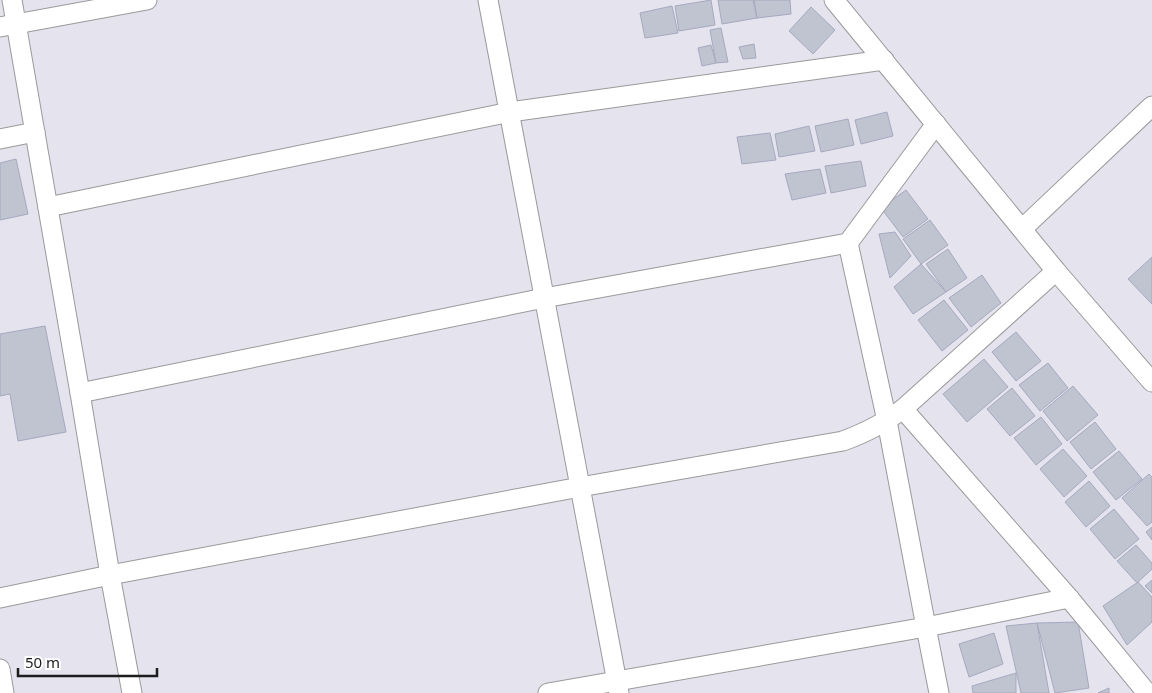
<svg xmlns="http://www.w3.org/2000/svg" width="1152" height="693" font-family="'Noto Sans',sans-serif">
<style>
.building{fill:#c0c3d0;stroke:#a6a9bf}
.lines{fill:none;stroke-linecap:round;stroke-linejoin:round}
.minor-casing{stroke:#9a9a9a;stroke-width:21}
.minor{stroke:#fff;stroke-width:19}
</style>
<rect width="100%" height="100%" fill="#e4e3ee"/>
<!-- building -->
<g class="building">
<polygon points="711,0 715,25 679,31 675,6"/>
<polygon points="718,0 753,0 757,18 722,24"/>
<polygon points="754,0 790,0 791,14 757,18"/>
<polygon points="672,6 678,33 645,38 640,13"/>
<polygon points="811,7 835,30 813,54 789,31"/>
<polygon points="721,28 728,62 716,63 710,30"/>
<polygon points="754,44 756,58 743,59 739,47"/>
<polygon points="711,45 716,63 702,66 698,48"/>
<polygon points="887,112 893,136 861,144 855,120"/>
<polygon points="848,119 854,145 821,152 815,126"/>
<polygon points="809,126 815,151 779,157 775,134"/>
<polygon points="770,133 776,160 742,164 737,137"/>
<polygon points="16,159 28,214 0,220 0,163"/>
<polygon points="861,161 866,186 831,193 825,166"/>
<polygon points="820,169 826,193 792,200 785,174"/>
<polygon points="906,190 928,219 903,237 881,208"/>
<polygon points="930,220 948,245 921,264 903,239"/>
<polygon points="895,232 911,256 890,278 879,234"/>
<polygon points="948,249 967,278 946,292 926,264"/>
<polygon points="1152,257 1152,304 1128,279"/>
<polygon points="921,264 946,292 913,314 894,287"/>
<polygon points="982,275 1001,303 971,327 949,298"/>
<polygon points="944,300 968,330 942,351 918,320"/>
<polygon points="45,326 66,432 18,441 10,394 0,396 0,334"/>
<polygon points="1016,332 1041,361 1016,381 992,352"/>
<polygon points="984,359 1008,387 967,422 943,394"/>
<polygon points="1048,363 1068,388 1040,411 1019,385"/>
<polygon points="1073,386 1098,415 1067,441 1043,411"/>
<polygon points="1012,388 1035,416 1010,436 987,409"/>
<polygon points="1041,417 1062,444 1036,465 1014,438"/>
<polygon points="1095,422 1116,449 1091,469 1070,442"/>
<polygon points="1063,449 1087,476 1064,497 1040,469"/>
<polygon points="1119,451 1142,479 1116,500 1093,472"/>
<polygon points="1149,474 1152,477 1152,522 1147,526 1122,498"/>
<polygon points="1089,481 1110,506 1086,527 1065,502"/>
<polygon points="1114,509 1139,539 1115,559 1090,529"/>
<polygon points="1152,527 1152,540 1146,532"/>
<polygon points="1136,545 1152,563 1152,569 1137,583 1117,561"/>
<polygon points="1152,580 1152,593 1145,586"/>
<polygon points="1138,582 1152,597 1152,622 1127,645 1103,606"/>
<polygon points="1078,622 1089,688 1055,693 1037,623"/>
<polygon points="1037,623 1049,693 1021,693 1006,626"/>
<polygon points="994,633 1003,664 969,677 959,644"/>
<polygon points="1016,673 1016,693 973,693 972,686"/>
<polygon points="1109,688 1109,693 1098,693"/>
</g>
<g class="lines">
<defs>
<g id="minor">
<polyline points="12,0 80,393 110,575 132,693"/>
<polyline points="488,0 619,693"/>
<polyline points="834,0 1056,271 1152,382"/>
<polyline points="0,27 147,0"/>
<polyline points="0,139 35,132"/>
<polyline points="48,207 510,112 884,60"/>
<polyline points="1022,229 1152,106"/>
<polyline points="848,243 887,421 926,627 939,693"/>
<polyline points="80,393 544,298 848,243 936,124"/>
<polyline points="903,409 1069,598 1147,693"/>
<path d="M0,598L110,575L580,487L843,441C867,432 882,424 903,409L1056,271"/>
<polyline points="0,669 4,693"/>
<polyline points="548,693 926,627 1069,598"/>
</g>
</defs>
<!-- minor casing -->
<use href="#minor" class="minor-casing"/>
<!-- minor -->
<use href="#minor" class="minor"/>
</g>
<!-- scale -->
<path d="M18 668v8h139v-8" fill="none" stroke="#1d1d1d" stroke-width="2.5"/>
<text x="25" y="668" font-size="15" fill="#1d1d1d" stroke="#ffffff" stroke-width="4" paint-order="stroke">50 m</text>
</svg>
